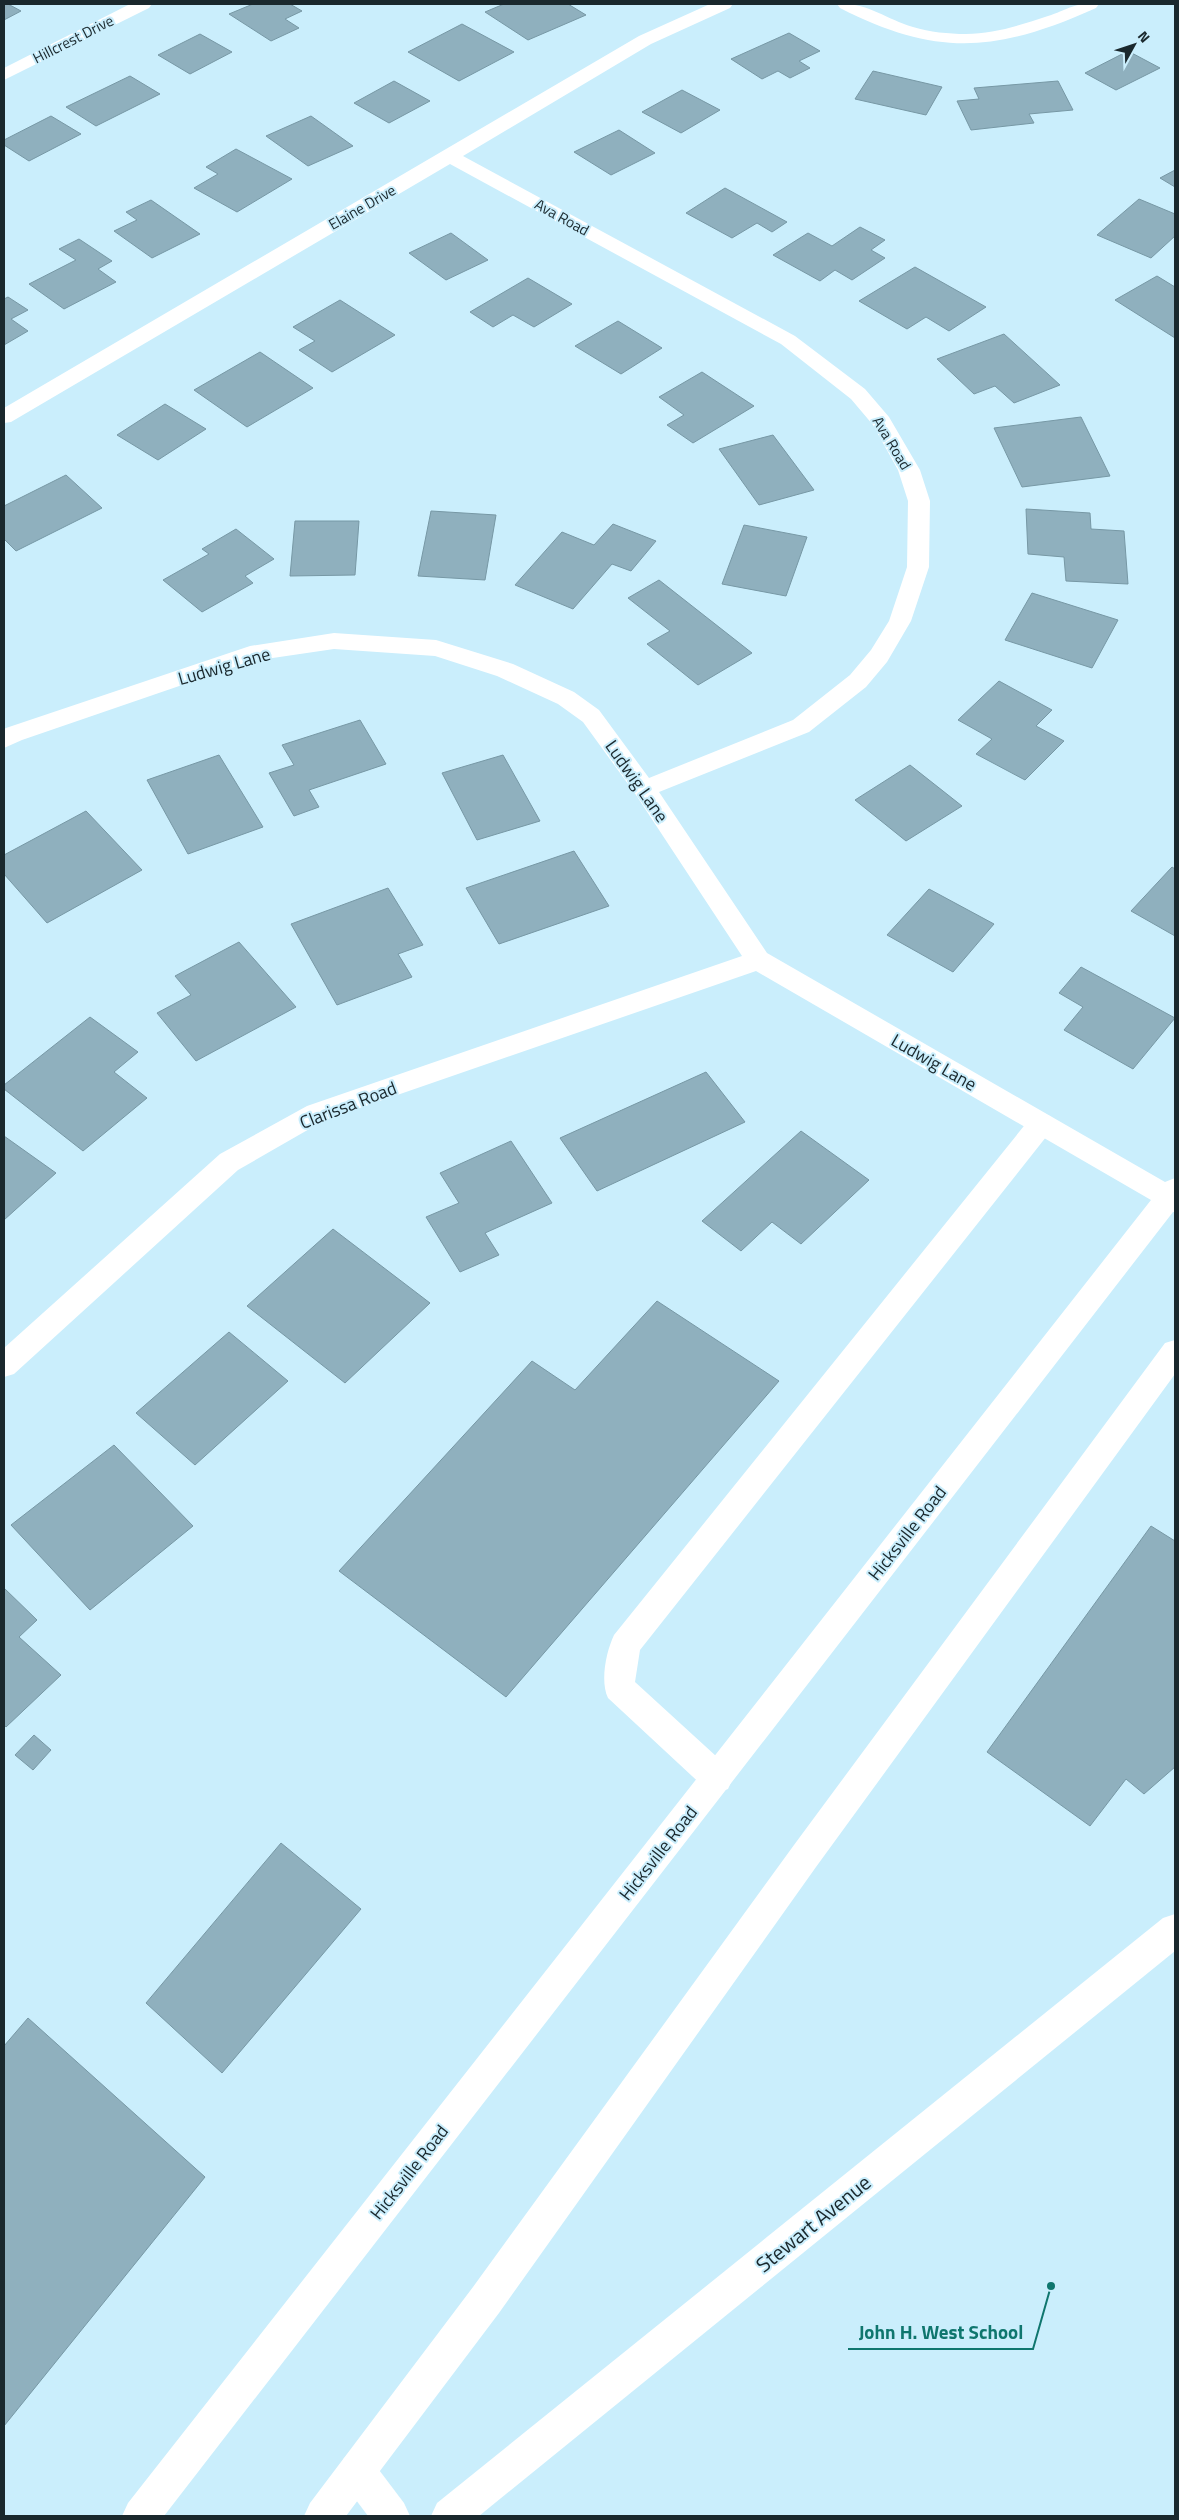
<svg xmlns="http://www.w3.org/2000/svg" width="1179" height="2520" font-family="'Titillium Web',sans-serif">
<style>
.building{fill:#8fb0be;stroke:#7798a5}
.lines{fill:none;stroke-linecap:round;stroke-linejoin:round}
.lane{fill:#fff;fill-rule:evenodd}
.street{fill:#fff;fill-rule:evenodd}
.secondary{fill:#fff;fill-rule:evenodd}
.primary{fill:#fff;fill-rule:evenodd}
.labels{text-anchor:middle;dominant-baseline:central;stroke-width:4;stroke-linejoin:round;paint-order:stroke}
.far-street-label{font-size:15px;fill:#1a282d;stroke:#caeefc}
.street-label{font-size:18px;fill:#1a282d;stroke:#caeefc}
.near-street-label{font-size:21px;fill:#1a282d;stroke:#caeefc}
.leader{fill:none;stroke:#0f766e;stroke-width:2}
.callout-dot{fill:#0f766e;stroke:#caeefc;stroke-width:2}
.callout-label{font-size:19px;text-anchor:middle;font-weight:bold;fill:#0f766e;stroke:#caeefc;stroke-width:4;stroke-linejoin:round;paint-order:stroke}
</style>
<rect width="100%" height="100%" fill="#caeefc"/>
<!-- building -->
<g class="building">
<polygon points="4,4 8,4 21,11 4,20"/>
<polygon points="253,4 290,4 302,11 285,19 299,28 271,41 229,14"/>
<polygon points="504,4 568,4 586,15 528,40 485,12"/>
<polygon points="462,24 514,52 459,81 408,52"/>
<polygon points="789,33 820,51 799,61 810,68 790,78 778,71 762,79 731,59"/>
<polygon points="200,34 232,52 190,74 158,55"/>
<polygon points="1128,51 1160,68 1116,90 1085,73"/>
<polygon points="873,71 942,87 926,115 855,99"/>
<polygon points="130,76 160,94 96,126 66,107"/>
<polygon points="394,81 430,101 389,123 354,103"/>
<polygon points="1058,81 1073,110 1029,114 1034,123 971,130 957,101 979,99 974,88"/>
<polygon points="682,90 720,110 681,133 642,112"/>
<polygon points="51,116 81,134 29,161 4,145 4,140"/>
<polygon points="311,116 353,146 308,166 266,136"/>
<polygon points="619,130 655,153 611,175 574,152"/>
<polygon points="236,149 292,179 237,212 194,188 218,174 206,167"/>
<polygon points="1175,170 1175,187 1160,178"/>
<polygon points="725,188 787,222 772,232 757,223 732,238 686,213"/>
<polygon points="1139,199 1175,214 1175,236 1151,258 1097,235"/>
<polygon points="151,200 200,234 152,258 114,231 137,220 126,212"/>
<polygon points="860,227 885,240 871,250 885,258 852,280 835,270 820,281 773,255 808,233 832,246"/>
<polygon points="451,233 488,260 446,280 409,253"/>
<polygon points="79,239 112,261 98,269 116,282 64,309 29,284 76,260 59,249"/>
<polygon points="915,267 986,307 949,331 926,317 907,329 859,301"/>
<polygon points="1157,276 1175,287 1175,338 1115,300"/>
<polygon points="528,278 572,304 534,327 513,315 493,327 470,312"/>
<polygon points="8,297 28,310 11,319 28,331 4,345 4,299"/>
<polygon points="340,300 395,335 332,372 299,350 315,341 293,327"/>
<polygon points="618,321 662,348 621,374 575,346"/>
<polygon points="1004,334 1060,385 1014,403 995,386 974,394 937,359"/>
<polygon points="260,352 313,388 247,427 194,390"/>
<polygon points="702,372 754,406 693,443 667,425 684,415 659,397"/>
<polygon points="165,404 206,429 158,460 117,435"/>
<polygon points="1081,417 1110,476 1022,487 994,428"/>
<polygon points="773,435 814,490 759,505 719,449"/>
<polygon points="66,475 102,508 16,551 4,539 4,506"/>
<polygon points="1026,509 1090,513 1091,529 1124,531 1128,584 1066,581 1064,557 1028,554"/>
<polygon points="431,511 496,515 485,580 418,576"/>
<polygon points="295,521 359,521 355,575 290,576"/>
<polygon points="613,524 656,541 631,571 612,564 573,609 515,585 562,532 594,545"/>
<polygon points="744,525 807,537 786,596 722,584"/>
<polygon points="236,529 274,559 245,576 253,583 202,612 163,580 209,554 202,549"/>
<polygon points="659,580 752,653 698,685 647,644 670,631 628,598"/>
<polygon points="1032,593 1118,620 1092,668 1005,640"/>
<polygon points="999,681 1052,710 1036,726 1064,741 1025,780 976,754 992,739 958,720"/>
<polygon points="360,720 386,764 309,790 319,807 294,816 269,773 294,765 282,745"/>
<polygon points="219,755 263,827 188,854 147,780"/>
<polygon points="503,755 540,821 477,840 442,773"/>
<polygon points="910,765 962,806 906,841 855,800"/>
<polygon points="86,811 142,870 47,923 4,874 4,855"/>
<polygon points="574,851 609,906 499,944 466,888"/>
<polygon points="1172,867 1175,869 1175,936 1131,911"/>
<polygon points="388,888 423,945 398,954 412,977 337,1005 291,924"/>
<polygon points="929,889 994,924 953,972 887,935"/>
<polygon points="239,942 296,1007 196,1061 157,1013 191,995 175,976"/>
<polygon points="1081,967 1175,1018 1133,1069 1064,1030 1083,1007 1059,993"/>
<polygon points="90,1017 138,1052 114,1072 147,1098 83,1151 4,1089 4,1085"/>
<polygon points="706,1072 745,1122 597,1191 560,1138"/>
<polygon points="801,1131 869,1180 801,1244 772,1222 741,1251 702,1221"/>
<polygon points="4,1136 56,1173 4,1220"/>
<polygon points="511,1141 552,1203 485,1233 499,1255 460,1272 426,1217 459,1203 440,1173"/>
<polygon points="333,1229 430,1303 345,1383 247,1306"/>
<polygon points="657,1301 779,1381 506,1697 339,1571 532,1361 575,1390"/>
<polygon points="229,1332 288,1381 195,1465 136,1413"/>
<polygon points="114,1445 193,1526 90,1610 11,1525"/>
<polygon points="1151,1526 1175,1541 1175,1767 1144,1794 1126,1779 1090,1826 987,1752"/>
<polygon points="4,1588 37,1620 19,1637 61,1675 6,1727 4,1725"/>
<polygon points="34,1735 51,1750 33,1770 15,1755"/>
<polygon points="281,1843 361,1909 222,2073 146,2003"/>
<polygon points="28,2018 205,2177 4,2426 4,2046"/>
</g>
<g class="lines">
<!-- lane -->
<path class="lane" d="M1041,1113L1050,1116L1054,1124L1050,1132L640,1650L635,1682L728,1767L733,1778L728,1789L717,1793L706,1789L608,1698C600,1681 606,1652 614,1635L1032,1116Z"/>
<!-- street -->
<g class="street">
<polygon points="130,4 152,4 149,8 4,80 4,68"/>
<polygon points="710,4 733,4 730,8 651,44 463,156 795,336 865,389 889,417 920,470 930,501 929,567 911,621 887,662 866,687 809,732 659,792 767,953 1165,1182 1175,1178 1175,1212 1173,1212 164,2516 122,2516 128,2503 1151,1200 756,971 325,1120 238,1170 14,1374 4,1377 4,1348 220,1154 307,1106 742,956 636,795 583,722 558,704 497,676 435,656 334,649 252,661 22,740 4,748 4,729 6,728 250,646 334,633 436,640 513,664 574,692 599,710 649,778 793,720 850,675 871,650 889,621 907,567 908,501 898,470 873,425 851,399 781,344 450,164 11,422 4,423 4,408 639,36"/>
<path d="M837,4C867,2 885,19 913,27C930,32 948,34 966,34C994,34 1021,25 1048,16C1069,9 1075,2 1099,4L1096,8C998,52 938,58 840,8Z"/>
</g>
<!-- secondary -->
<g class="secondary">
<polygon points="1175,1914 1175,1951 479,2516 431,2516 437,2503 1163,1918"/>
<polygon points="357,2452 370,2458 404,2503 410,2516 368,2516 344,2484 338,2471 344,2458"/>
</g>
<!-- primary -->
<polygon class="primary" points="1175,1340 1175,1374 816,1867 499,2313 346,2516 304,2516 310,2503 473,2287 794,1845 1165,1343"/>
</g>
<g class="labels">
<!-- far-street labels -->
<g class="far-street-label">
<text transform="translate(73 39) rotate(-27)">Hillcrest Drive</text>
<text transform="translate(362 207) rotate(-30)">Elaine Drive</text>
<text transform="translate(562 217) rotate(29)">Ava Road</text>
<text transform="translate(892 443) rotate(59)">Ava Road</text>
</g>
<!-- street labels -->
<g class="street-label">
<text transform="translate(224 666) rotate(-16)">Ludwig Lane</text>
<text transform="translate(637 781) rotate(55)">Ludwig Lane</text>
<text transform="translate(934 1062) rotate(30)">Ludwig Lane</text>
<text transform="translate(348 1105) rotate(-21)">Clarissa Road</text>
<text transform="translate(907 1533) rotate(-52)">Hicksville Road</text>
<text transform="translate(658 1853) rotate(-52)">Hicksville Road</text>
<text transform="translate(409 2172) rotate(-52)">Hicksville Road</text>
</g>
<!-- near-street labels -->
<g class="near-street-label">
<text transform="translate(813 2223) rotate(-39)">Stewart Avenue</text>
</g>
</g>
<!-- callouts -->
<path class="leader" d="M1051 2286L1033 2349H848"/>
<circle class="callout-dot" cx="1051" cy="2286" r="5"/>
<g class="callout-label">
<text x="941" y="2339">John H. West School</text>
</g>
<!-- border -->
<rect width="1179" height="2520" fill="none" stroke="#1a282d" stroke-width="10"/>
<!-- north arrow -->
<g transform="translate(1134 45) rotate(50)" stroke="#caeefc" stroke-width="4" paint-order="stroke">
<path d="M0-4L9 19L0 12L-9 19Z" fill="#1a282d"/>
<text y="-8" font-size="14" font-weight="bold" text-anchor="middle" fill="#1a282d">N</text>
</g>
</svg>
